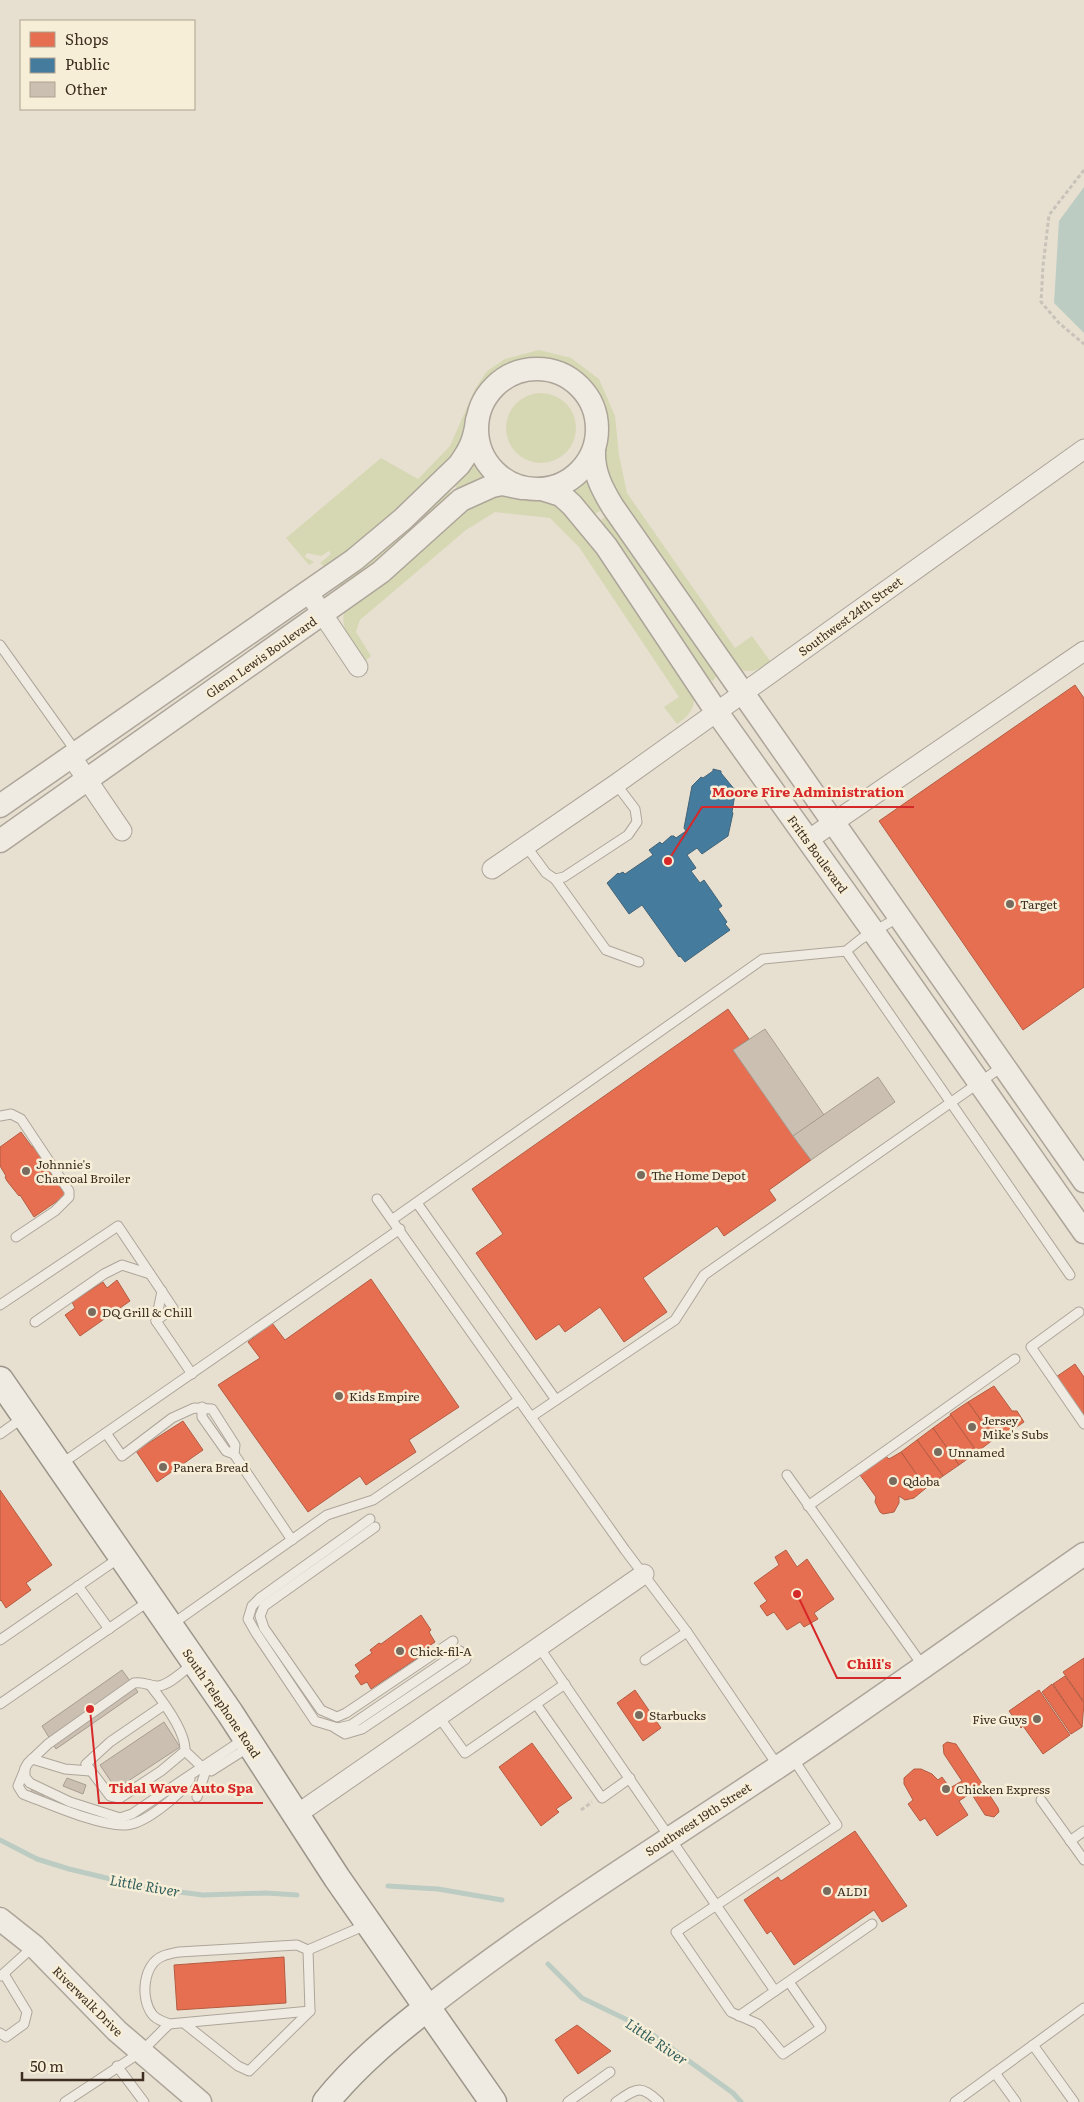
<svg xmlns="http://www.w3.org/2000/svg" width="1084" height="2102" font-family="Literata,serif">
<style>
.green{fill:#d6d7b3}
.water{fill:#bcccc2}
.shops{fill:#e76f51;stroke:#b45c42}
.public{fill:#457b9d;stroke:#436478}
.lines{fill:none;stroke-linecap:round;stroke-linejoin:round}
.stream{stroke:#bcccc2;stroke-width:5}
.building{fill:#cbbfb2;stroke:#a89c90}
.service-casing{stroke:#ada599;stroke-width:11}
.minor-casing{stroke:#ada599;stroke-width:21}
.tertiary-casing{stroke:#ada599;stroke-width:25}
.secondary-casing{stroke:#9c958a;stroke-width:29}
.path{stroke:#c8c2b9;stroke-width:3;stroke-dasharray:4 2.5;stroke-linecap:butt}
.service{stroke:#efebe3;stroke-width:9}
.minor{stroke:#efebe3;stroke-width:19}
.tertiary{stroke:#efebe3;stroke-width:22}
.secondary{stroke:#efebe3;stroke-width:26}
.poi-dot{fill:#786c5e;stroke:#f7eed8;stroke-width:2}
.labels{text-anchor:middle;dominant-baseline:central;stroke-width:5;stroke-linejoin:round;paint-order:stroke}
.street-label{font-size:12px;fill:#3d2e20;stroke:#f7eed8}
.poi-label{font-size:12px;fill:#3d2e20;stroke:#f7eed8;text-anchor:start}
.water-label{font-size:14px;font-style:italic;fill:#2f5d5a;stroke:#f7eed8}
.leader{fill:none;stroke:#d62828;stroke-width:2}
.callout-dot{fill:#d62828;stroke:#f7eed8;stroke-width:2}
.callout-label{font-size:14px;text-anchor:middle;font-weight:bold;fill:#d62828;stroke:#f7eed8;stroke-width:5;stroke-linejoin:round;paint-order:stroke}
</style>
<rect width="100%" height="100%" fill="#e7e0d1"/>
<!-- green -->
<g class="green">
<path d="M539,350L571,358L599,379L615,416L619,455L627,493L735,648L752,636L771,662C759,669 751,674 737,669L616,499L603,459L607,438L605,415L598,396L585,378L568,366L550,362H529L505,371L488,387L479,400L468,441L385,525L326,568L320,563L331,554L329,551L321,556L307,553L305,557L314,562L309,565L286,538L381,458L418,479L450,446L475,389L487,371L505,359Z"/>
<circle cx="541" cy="428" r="35"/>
<polygon points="476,462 479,462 489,472 488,474 461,494 453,483"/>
<polygon points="585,479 603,509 592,516 574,491 582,480"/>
<polygon points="448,490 455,498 341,590 339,588 339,583"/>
<path d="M509,492C532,495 551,500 570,513L694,693C695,709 690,715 677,724L664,707L679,697L579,547L550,518L495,512L466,530L360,620L356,632L371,656L364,662C354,645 338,629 345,610L472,505L489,497Z"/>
<polygon points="608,515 717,675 713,681 708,679 597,523"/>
</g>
<!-- water -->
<polygon class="water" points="1084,187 1084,333 1054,303 1059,221"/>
<!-- shops -->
<g class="shops">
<polygon points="1075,685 1084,698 1084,987 1023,1030 879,821"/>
<polygon points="728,1009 749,1039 733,1050 811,1160 769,1190 776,1200 724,1236 717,1226 643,1278 667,1312 624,1342 600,1307 565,1332 559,1324 536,1340 476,1253 503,1234 472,1189"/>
<polygon points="21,1132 32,1147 34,1146 44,1160 42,1161 66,1195 34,1217 20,1195 19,1196 7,1181 5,1177 6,1176 0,1166 0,1147"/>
<polygon points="371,1279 459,1407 409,1440 416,1452 366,1485 360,1476 308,1512 218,1385 260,1358 248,1342 272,1323 285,1340"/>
<polygon points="117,1280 130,1301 80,1336 65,1315 75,1308 72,1302 103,1282 107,1288"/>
<polygon points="1075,1364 1084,1377 1084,1418 1056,1377"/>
<polygon points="994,1386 1012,1411 1017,1411 1024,1422 996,1441 968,1402"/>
<polygon points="968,1402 994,1439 977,1452 950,1414"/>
<polygon points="951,1415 977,1452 959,1465 933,1428"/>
<polygon points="183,1421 203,1450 157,1482 136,1451"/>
<polygon points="933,1428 959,1465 943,1476 917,1440"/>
<polygon points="917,1440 943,1476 926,1488 901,1452"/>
<polygon points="901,1452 926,1488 914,1498 905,1500 899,1496 899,1503 894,1512 883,1514 880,1512 875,1502 876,1497 860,1475 886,1456 889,1459"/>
<polygon points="0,1490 52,1565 26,1583 31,1590 6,1608 1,1600 0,1601"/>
<polygon points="786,1550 797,1567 807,1559 834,1599 814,1613 818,1619 804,1627 800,1622 787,1630 774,1612 767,1616 760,1606 767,1601 754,1583 779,1565 775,1557"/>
<polygon points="421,1615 431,1630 429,1632 435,1642 429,1646 431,1649 371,1689 367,1682 361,1685 355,1676 360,1672 355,1665 372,1653 370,1650 379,1643 381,1644"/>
<polygon points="1084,1658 1084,1702 1063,1672"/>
<polygon points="1065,1676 1084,1703 1082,1727 1053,1684"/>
<polygon points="1052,1684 1082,1727 1071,1734 1042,1692"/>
<polygon points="635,1690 661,1728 643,1741 617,1703"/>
<polygon points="1039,1690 1070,1735 1043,1754 1023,1726 1021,1728 1009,1711"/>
<polygon points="947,1742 956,1744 998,1808 999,1812 994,1817 985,1815 971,1793 959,1801 968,1815 937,1836 925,1818 920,1821 908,1804 913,1800 904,1784 904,1778 914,1769 921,1769 932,1774 938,1780 942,1777 950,1788 962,1781 944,1754 943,1745"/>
<polygon points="532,1743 572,1798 556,1809 559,1812 541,1826 499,1767"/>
<polygon points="855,1831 907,1906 882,1922 874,1910 794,1965 771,1931 767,1934 744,1900 778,1877 781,1881"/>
<polygon points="284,1957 286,2003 177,2010 174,1965"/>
<polygon points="577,2025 611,2051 578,2074 555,2040"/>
</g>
<!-- public -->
<polygon class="public" points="713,769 721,771 721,773 735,790 733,792 735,794 732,812 733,813 728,836 702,854 697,848 687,855 696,868 691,871 700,883 704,880 722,906 718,909 727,922 725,924 730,930 685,962 680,956 679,957 642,905 629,914 607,883 618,873 619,874 623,872 625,874 653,855 649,850 660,842 662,844 671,836 674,836 676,838 686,831 684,828 692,786 701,777 703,778 713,771"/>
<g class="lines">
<!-- stream -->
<g class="stream">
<polyline points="0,1840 37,1859 69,1869 148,1888 203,1895 266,1893 297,1895"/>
<polyline points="388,1886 438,1889 502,1900"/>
<polyline points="548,1964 582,1998 642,2027 733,2093 741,2102"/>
</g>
</g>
<!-- building -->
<g class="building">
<polygon points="765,1029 824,1115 793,1136 733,1050"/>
<polygon points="878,1077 895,1102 811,1160 793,1136"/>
<polygon points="122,1670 138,1692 56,1749 42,1726"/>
<polygon points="164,1722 180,1747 116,1789 100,1765"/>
<polygon points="67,1778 86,1785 83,1794 63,1786"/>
<polygon points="35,1782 48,1788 42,1800 30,1795"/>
</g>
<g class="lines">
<defs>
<g id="service">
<polyline points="0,645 77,753"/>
<polyline points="526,846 546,873 555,879 564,877 628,835 637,822 635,809 616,784"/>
<polyline points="555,879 606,950 639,962"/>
<polyline points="846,951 1070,1275"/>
<polyline points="0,1116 11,1114 21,1119 69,1191 69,1197 55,1211 16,1237"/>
<polyline points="377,1199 625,1550 687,1632 778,1766"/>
<polyline points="417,1203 556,1400"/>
<polyline points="393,1219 763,959 846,951 861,939 899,917"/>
<polyline points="0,1305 118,1226 173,1308 156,1321 192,1374"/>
<polyline points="1079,1312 1031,1347 1084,1424"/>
<polyline points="156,1321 162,1291"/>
<polyline points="35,1322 104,1274 122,1265 150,1274"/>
<polyline points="202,1407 202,1417 226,1451 234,1454"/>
<polyline points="531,1417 675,1320 704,1275 1003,1066"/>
<polyline points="106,1433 122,1456 172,1418 194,1408 212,1409 235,1445 234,1454 292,1540"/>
<polyline points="0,1434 24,1417"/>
<polyline points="61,1464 400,1229"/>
<polyline points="787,1475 923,1666"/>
<polyline points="808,1506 1015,1359"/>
<polyline points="370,1519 260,1598 252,1606 248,1619 256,1633 315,1721 338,1728 351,1725 460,1651"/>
<polyline points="375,1527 264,1606 260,1616 264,1628 321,1710 337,1717 346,1713 453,1641"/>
<polyline points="78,1586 109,1629"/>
<polyline points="171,1625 327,1515 373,1500 519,1400"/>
<polyline points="0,1640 119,1558"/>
<polyline points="539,1647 775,1991"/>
<polyline points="645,1660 687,1632"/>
<path d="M194,1663C184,1670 171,1684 159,1686C149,1687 146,1681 134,1683L48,1744L28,1763L25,1768V1777L30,1783L70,1802L120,1818L132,1814L244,1739"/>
<path d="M150,1685C162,1700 186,1732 185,1751L161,1771L120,1798L110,1796L86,1764L110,1742L164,1705"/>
<polyline points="0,1704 149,1601"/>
<polyline points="536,1704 602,1798 630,1778"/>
<polyline points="439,1717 465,1753 565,1684"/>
<polyline points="335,1728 345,1734 362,1729 466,1659"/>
<polyline points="185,1751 202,1767 211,1771 249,1747"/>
<polyline points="32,1759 65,1769 90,1771"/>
<path d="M25,1769L18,1786L23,1794C47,1803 101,1827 126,1825C145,1824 180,1795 190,1779"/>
<polyline points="197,1797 206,1770 210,1765"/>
<polyline points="1041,1800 1084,1860"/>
<polyline points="1070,1841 1084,1831"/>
<path d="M297,1945L308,1950L310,2011L169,2024C163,2021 156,2020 152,2014C140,1998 143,1964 163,1956C168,1954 174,1953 179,1952Z"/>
<polyline points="308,1950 366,1925"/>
<polyline points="1,1976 34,1946"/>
<polyline points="789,1982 821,2028 783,2054 758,2024 731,2012 676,1932 837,1825 792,1757"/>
<polyline points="739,2016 872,1924"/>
<polyline points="185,2024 238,2066 249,2071 310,2011"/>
<polyline points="0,2033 6,2037 24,2024 27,2012 4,1974"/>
<polyline points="1033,2045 1074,2102"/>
<polyline points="117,2066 144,2102"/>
<polyline points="995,2073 1016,2102"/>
<polyline points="65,2102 141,2052 169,2024"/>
<polyline points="568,2102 610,2072"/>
<path d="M616,2102C636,2089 640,2083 659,2102"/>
<polyline points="955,2102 1084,2008"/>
</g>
<g id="minor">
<polyline points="308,592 358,667"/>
<polyline points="71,756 122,831"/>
<polyline points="808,840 1084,651"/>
<polyline points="492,869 616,784 1084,449"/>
<polyline points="296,1815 644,1574"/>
</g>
<g id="tertiary">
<circle cx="537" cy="429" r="60"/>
<path d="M594,451C593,472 602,489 613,507L1084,1181"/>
<polyline points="542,489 561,495 572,505 606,546 716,711 873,931 1084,1232"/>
<path d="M0,806L354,560L403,519L459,465C470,450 475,439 477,420"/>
<polyline points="0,841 381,572 461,500 492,486 502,484 522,488"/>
<polyline points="0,1919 34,1946 117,2031 200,2102"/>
<path d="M427,2008C539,1920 660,1846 778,1767C881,1698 982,1625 1084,1554"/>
</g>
<g id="secondary">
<polyline points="0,1380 230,1713 337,1878 493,2102"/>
<path d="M326,2102C355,2066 391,2036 427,2008"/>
</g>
</defs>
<!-- service casing -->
<use href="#service" class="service-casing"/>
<!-- minor casing -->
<use href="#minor" class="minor-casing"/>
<!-- tertiary casing -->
<use href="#tertiary" class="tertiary-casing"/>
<!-- secondary casing -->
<use href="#secondary" class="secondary-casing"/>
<!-- path -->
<g class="path">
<polyline points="1084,170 1049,215 1043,266 1041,302 1059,323 1084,344"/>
<polyline points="581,1810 592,1802"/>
</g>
<!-- service -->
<use href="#service" class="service"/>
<!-- minor -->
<use href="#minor" class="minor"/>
<!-- tertiary -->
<use href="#tertiary" class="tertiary"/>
<!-- secondary -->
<use href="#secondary" class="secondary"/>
</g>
<!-- markers -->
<g class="poi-dot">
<circle cx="1010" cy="904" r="5"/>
<circle cx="26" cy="1171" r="5"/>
<circle cx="641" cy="1175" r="5"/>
<circle cx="92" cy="1312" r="5"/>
<circle cx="339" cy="1396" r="5"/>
<circle cx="972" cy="1427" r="5"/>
<circle cx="938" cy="1452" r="5"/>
<circle cx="163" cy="1467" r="5"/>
<circle cx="893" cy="1481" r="5"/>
<circle cx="400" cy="1651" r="5"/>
<circle cx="639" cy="1715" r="5"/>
<circle cx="1037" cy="1719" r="5"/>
<circle cx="946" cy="1789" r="5"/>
<circle cx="827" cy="1891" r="5"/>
</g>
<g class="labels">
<!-- street labels -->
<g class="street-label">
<text transform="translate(850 616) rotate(-36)">Southwest 24th Street</text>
<text transform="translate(261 657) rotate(-35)">Glenn Lewis Boulevard</text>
<text transform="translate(818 854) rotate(54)">Fritts Boulevard</text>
<text transform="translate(222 1703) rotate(56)">South Telephone Road</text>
<text transform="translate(698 1819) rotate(-33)">Southwest 19th Street</text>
<text transform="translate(88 2001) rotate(45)">Riverwalk Drive</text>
</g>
<!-- poi labels -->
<g class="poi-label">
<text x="1020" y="904">Target</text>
<text x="36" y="1164">Johnnie's<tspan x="36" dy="14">Charcoal Broiler</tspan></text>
<text x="651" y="1175">The Home Depot</text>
<text x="102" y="1312">DQ Grill &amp; Chill</text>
<text x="349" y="1396">Kids Empire</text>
<text x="982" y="1420">Jersey<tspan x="982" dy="14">Mike's Subs</tspan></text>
<text x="948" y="1452">Unnamed</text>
<text x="173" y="1467">Panera Bread</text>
<text x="903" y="1481">Qdoba</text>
<text x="410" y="1651">Chick-fil-A</text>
<text x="649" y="1715">Starbucks</text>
<text x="1027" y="1719" text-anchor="end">Five Guys</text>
<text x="956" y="1789">Chicken Express</text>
<text x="837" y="1891">ALDI</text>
</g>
<!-- water labels -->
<g class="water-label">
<text transform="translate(145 1885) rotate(10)">Little River</text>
<text transform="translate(657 2041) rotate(34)">Little River</text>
</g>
</g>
<!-- callouts -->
<path class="leader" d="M668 861L702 807H914M797 1594L837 1678H901M90 1709L99 1803H263"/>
<g class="callout-dot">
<circle cx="668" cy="861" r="5"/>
<circle cx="797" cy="1594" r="5"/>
<circle cx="90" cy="1709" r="5"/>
</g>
<g class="callout-label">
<text x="808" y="797">Moore Fire Administration</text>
<text x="869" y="1669">Chili's</text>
<text x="181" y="1793">Tidal Wave Auto Spa</text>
</g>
<!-- legend -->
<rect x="20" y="20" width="175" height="90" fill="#f7eed8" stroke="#ada18e"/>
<rect x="30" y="32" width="25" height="15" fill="#e76f51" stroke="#ada18e"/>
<text x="65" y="45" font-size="15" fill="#3d2e20">Shops</text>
<rect x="30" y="58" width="25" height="15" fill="#457b9d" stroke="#ada18e"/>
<text x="65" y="70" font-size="15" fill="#3d2e20">Public</text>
<rect x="30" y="82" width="25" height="15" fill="#cbbfb2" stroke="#ada18e"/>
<text x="65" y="95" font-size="15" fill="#3d2e20">Other</text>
<!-- scale -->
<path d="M22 2072v8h121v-8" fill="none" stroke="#3d2e20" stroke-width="2.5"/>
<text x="30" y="2072" font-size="15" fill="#3d2e20" stroke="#f7eed8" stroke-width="4" paint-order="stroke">50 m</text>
</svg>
